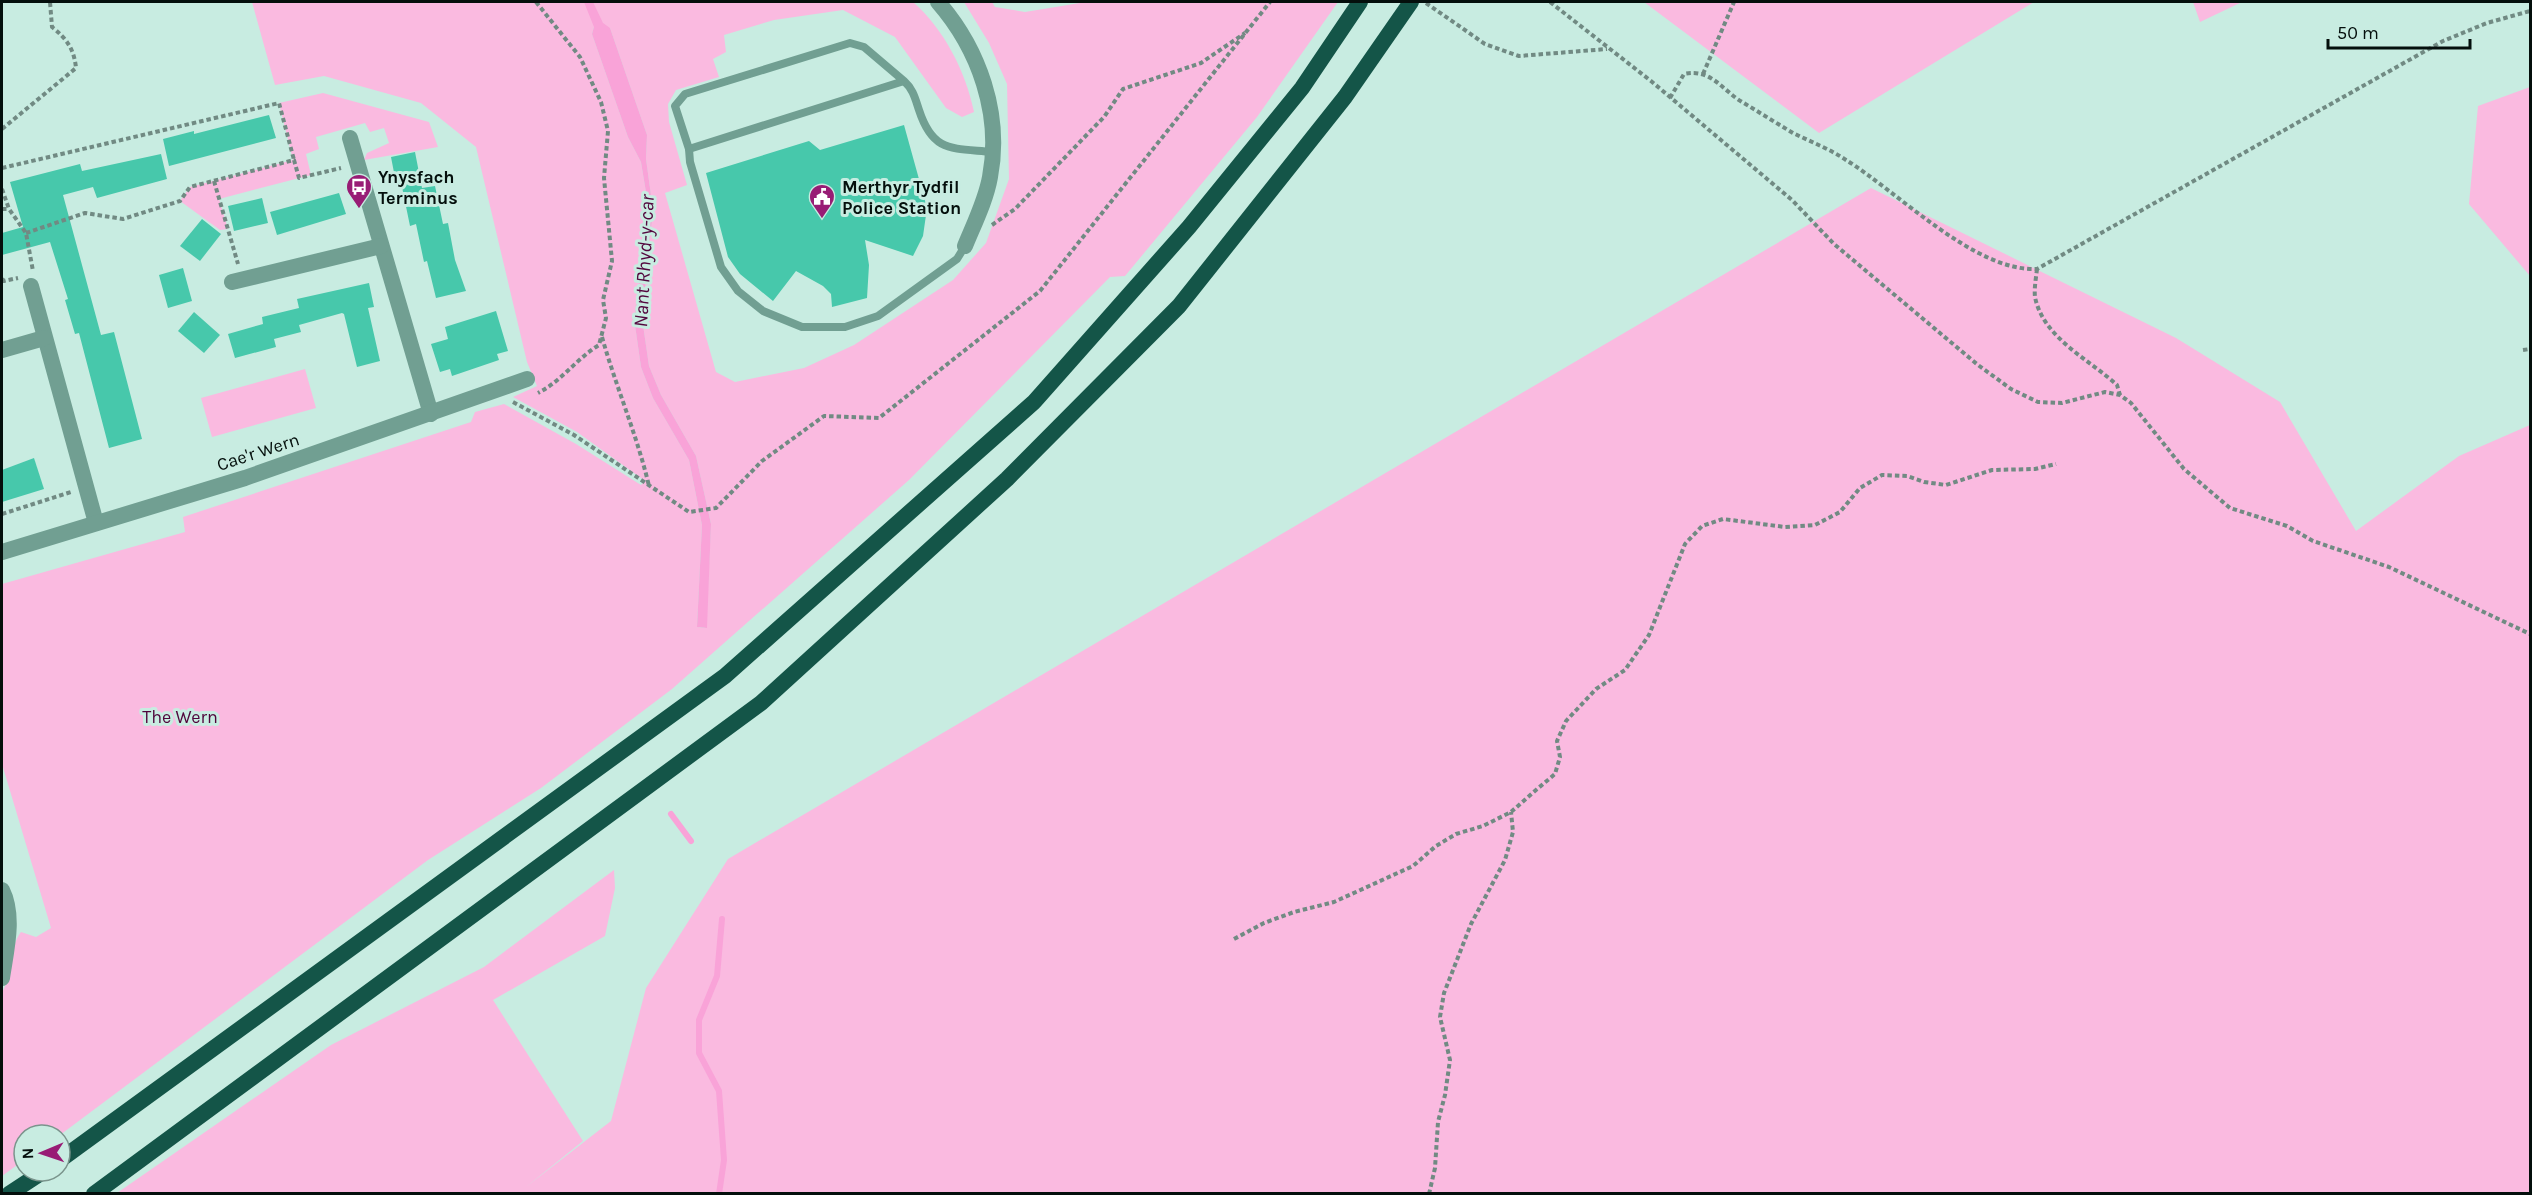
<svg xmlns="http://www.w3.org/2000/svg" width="2532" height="1195" font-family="Karla,sans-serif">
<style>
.green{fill:#fabae0;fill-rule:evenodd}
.water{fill:#f9a3d8}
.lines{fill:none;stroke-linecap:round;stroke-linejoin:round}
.stream{stroke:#f9a3d8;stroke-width:6}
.building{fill:#47c8ab}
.path{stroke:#718a83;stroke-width:4;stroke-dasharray:4.5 3;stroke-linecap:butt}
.service{stroke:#719f92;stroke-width:8}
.minor{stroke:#719f92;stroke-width:16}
.trunk{stroke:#145548;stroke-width:16}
.labels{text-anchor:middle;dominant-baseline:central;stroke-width:6;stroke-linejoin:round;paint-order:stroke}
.poi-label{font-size:18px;font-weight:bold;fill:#040f0c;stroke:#c8ece1;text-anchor:start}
.street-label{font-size:18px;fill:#040f0c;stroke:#c8ece1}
.park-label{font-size:18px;fill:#50043b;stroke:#c8ece1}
.water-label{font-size:20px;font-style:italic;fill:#54083f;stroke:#c8ece1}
</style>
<rect width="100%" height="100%" fill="#c8ece1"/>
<!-- green -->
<g class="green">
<path d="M252,2H913C944,29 966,72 974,112L962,117L946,108L895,37L843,10L774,20L724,35L726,52L713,59L719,77L676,90L668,104L669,122L687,185L665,193L716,372L735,382L804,368L854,345L953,280L986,243L1009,179L1007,84L989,43L964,2H992L995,7L1025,12L1086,2H1338L1257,117L1125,276L1110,277L909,480L672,689L541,788L428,860L60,1135H24V1160L2,1176V992C14,974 8,949 21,932L36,937L51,928L2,764V584L185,532L183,517L471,422L475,412L504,404L576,444L641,485L645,481L577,432L513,397L537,386L527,362L476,147L421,103L324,76L275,85ZM594,27L610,28L647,135L646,159L653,210L642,318L649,366L661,395L696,456L711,524L706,628L697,627L702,525L689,460L653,398L641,367L634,318L649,210L641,162L628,137L592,34Z"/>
<polygon points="1644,2 2034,2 1819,133"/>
<polygon points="2193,2 2242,2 2200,22"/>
<polygon points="2530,87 2530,276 2469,204 2478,106"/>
<polygon points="323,93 429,122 438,147 364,160 367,153 389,143 384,128 370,132 365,123 316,137 319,149 306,154 311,175 219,199 228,229 220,230 180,201 190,187 293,160 279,103"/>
<polygon points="1871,188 2176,338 2280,402 2356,531 2459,456 2530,425 2530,1193 117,1193 331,1045 484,967 614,870 615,888 605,936 493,1000 583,1141 526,1187 611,1121 646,988 728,859"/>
<polygon points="305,369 316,408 212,437 201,398"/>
</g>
<!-- water -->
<polygon class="water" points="584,2 593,2 603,23 610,28 647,135 646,159 653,210 642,318 649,366 661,395 696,456 711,524 707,628 697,627 702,525 689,460 653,398 641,367 634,318 649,210 641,162 628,137 592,34 594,27"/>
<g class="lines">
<!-- stream -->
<g class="stream">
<polyline points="671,814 691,841"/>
<polyline points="719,1194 724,1160 719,1091 699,1053 699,1020 717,976 722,919"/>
</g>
</g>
<!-- building -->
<g class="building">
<polygon points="269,115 276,138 169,166 163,139 194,131 194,134"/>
<polygon points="904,125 927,208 923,236 913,256 865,240 869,265 867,298 832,307 831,294 823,286 796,271 773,301 740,274 728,257 706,173 809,141 820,150"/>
<polygon points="415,152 422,188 435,186 443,224 448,223 455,260 466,291 436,298 427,261 424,262 416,224 410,226 402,187 397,188 391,157"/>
<polygon points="161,154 167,179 97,198 93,187 63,195 101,335 114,332 142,439 109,448 79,333 75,334 65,300 68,299 50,242 2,255 2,233 23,227 10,182 80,164 82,171"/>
<polygon points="339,193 346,214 277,235 270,212"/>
<polygon points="262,198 268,223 234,231 228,206"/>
<polygon points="202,219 221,234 200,261 180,246"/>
<polygon points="183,268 192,301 168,308 159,275"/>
<polygon points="369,283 374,307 368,308 380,361 357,367 344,314 342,313 299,325 301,332 274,339 276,347 235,358 228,334 263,324 262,317 299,308 297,299"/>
<polygon points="496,311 508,351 497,354 499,360 452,376 450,369 440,372 431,344 448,339 445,327"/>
<polygon points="194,312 220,335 204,353 178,331"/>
<polygon points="34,458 44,489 2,502 2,470"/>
</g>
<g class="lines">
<!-- path -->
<g class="path">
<path d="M536,2L580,57L601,102L608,131L604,178L612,261L603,300L606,318L599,345C576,359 563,380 538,393"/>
<polyline points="1550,2 1651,81 1792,200 1834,244 1978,365 2011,389 2038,402 2062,403 2105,392 2120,395 2131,403 2184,469 2230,508 2287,526 2313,541 2389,567 2530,634"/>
<polyline points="1426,3 1485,44 1519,56 1607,49"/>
<polyline points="1703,74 1734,2"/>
<path d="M1670,98L1684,74C1711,68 1722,90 1742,102C1759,112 1776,123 1793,133C1811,142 1830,149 1846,160C1898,192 1975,272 2037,269L2443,41L2487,23L2530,11"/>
<path d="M2,129L76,68C74,49 67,39 52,27L50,2"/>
<polyline points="2,168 279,103 294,160"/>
<polyline points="214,181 238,264"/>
<polyline points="2,189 9,209 26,233 33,271"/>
<polyline points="2,209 9,209"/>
<polyline points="992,225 1015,209 1104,117 1123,89 1201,63 1245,33"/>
<polyline points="26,233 85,213 123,219 180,201 190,187 294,160 299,178 341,168"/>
<path d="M2037,269C2036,278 2034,289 2035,297C2043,338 2090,360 2117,385L2120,395"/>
<polyline points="2,279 4,281 18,278"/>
<path d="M602,337C616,387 637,435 649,486"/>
<polyline points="2523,350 2530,349"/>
<polyline points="513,402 574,435 689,512 716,508 762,461 824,416 879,418 1040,291 1270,2"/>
<polyline points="2,514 71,492"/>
<polyline points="1234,939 1264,923 1294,912 1334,902 1413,866 1436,846 1456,834 1483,826 1511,812 1536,790 1555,774 1560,757 1557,741 1566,721 1596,689 1625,670 1649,635 1685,544 1702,526 1723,519 1785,527 1815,525 1840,512 1860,488 1882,475 1907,476 1924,482 1946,485 1992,470 2035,469 2056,464"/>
<polyline points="1429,1194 1435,1168 1438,1122 1445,1095 1450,1060 1440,1017 1444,993 1471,924 1505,860 1513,832 1511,812"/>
</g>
<!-- service -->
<g class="service">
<path d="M904,81L864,47L850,43L685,94L675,106L689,149L904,81C913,89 915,98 919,110C933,153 952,148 992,152"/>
<polyline points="689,149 690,162 721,267 738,291 763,311 802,327 845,327 878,316 957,259 965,246"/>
</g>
<!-- minor -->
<g class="minor">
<path d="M938,2C979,49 1002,114 990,177C986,200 974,224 965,246"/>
<polyline points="350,138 431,414"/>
<polyline points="232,282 381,246"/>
<polyline points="31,286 96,523"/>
<polyline points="2,350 44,338"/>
<polyline points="2,552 245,478 527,379"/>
<path d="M2,890C15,916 6,951 2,978"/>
</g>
<!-- trunk -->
<g class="trunk">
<polyline points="60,1160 725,676 1034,402 1189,227 1302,88 1360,2"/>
<polyline points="9,1194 44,1171"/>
<polyline points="94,1194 761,703 1007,479 1179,306 1345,97 1411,2"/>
</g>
</g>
<!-- icons -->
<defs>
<symbol id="bus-pin" viewBox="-11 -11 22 30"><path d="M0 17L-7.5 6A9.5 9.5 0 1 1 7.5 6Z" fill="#981c75" stroke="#c8ece1"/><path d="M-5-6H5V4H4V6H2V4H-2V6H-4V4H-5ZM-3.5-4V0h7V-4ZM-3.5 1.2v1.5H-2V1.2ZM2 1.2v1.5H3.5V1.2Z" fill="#fff"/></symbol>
<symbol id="civic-pin" viewBox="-11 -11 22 30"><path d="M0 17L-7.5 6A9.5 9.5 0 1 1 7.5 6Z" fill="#981c75" stroke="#c8ece1"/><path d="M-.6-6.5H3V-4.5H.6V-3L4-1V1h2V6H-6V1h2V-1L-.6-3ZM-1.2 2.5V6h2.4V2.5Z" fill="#fff"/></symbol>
</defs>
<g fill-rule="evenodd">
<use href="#bus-pin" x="344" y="172" width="30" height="40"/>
<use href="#civic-pin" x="807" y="182" width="30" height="40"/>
</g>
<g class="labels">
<!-- poi labels -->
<g class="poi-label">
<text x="378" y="177">Ynysfach<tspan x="378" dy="21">Terminus</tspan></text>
<text x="842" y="187">Merthyr Tydfil<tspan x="842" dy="21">Police Station</tspan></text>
</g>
<!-- street labels -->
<g class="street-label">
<text transform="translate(258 452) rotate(-18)">Cae'r Wern</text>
</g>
<!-- park labels -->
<g class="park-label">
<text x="180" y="717">The Wern</text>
</g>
<!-- water labels -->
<g class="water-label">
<text transform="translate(644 261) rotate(-87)">Nant Rhyd-y-car</text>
</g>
</g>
<!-- border -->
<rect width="2532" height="1195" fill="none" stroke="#040f0c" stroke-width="6"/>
<!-- north arrow -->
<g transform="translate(42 1153) rotate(268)"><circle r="28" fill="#c8ece1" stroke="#7a948c" stroke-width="1.5"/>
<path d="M0-4.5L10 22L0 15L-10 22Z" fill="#981c75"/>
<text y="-9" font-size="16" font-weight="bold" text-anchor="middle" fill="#040f0c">N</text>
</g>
<!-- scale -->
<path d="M2328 39v9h142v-9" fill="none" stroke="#040f0c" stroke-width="3"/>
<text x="2337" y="39" font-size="18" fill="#040f0c" stroke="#c8ece1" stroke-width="4.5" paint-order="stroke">50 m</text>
</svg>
